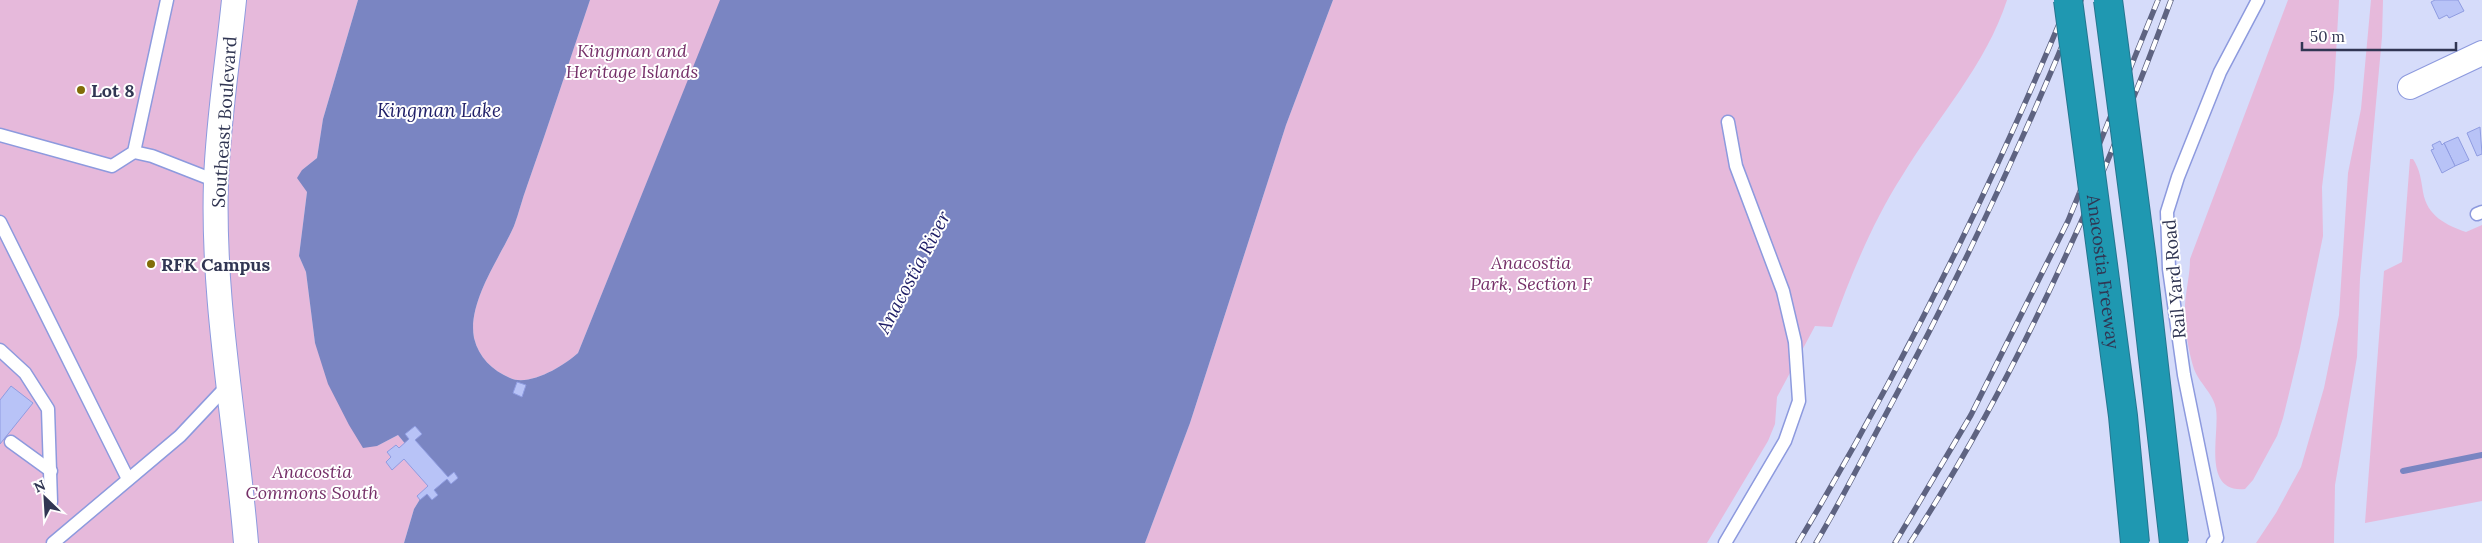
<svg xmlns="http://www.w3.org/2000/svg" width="2482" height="543" font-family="Lora,serif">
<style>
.green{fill:#e6b9db}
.water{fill:#7a85c2}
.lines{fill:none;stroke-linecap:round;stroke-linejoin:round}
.stream{stroke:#7a85c2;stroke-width:6}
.building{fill:#b8c3f7;stroke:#8f9ce1}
.lane-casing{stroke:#8d9ade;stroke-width:15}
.street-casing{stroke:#8d9ade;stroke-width:26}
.lane{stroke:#fff;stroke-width:12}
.street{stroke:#fff;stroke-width:24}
.rail-casing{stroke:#5e6381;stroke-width:5.5}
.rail{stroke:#fff;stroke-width:4;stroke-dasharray:11;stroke-linecap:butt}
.highway-bridge-casing{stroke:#257690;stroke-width:30;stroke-linecap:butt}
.highway-bridge{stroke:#1f98b1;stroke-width:28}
.poi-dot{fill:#816d08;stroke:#fff;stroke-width:2}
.labels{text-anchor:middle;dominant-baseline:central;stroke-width:4;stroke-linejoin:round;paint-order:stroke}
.park-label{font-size:18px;font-style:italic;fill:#752f68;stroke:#fff}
.poi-label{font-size:18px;font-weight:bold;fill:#313653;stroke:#fff;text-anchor:start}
.street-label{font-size:18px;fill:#313653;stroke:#fff}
.water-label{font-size:19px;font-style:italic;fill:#1e1e67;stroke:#fff}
</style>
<rect width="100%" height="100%" fill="#d6dcfa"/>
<!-- green -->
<g class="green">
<polygon points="0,0 358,0 323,119 317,158 302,170 307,192 299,256 306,272 315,343 377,446 398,435 433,478 414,509 404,543 0,543"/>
<path d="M590,0H796L685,88L578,353C564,366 529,387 510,378C492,370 479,358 474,338C467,302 501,256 514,226C519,213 522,199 527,186C549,124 569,62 590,0Z"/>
<path d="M1333,0H2007C1986,65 1937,118 1902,176C1872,223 1851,275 1832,327L1815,326L1777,397L1775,424L1768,441L1707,543H1145L1190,423L1286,125Z"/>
<path d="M2288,0H2339L2334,89L2322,187L2323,236L2300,348L2283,418L2277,436L2253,480L2245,489C2201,493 2220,434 2216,409C2214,394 2199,383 2194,369C2188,351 2184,324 2185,305C2186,289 2190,275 2190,259Z"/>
<polygon points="2371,0 2383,0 2382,37 2360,278 2357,357 2335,485 2334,543 2256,543 2276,513 2301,467 2324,388 2339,315 2348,173 2361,109"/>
<path d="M2410,159H2413C2420,170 2421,179 2423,192C2427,216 2446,225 2466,232L2482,225V501L2365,523L2384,271L2402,262Z"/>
</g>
<!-- water -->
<path class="water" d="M358,0H590C569,62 549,124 527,186C522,199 519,213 514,226C501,256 467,302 474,338C479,358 492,370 510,378C529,387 564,366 578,353L720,0H1333L1286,125L1190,423L1145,543H404L414,509L433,478L398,435L377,446L363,448L349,425L328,384L315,343L306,272L299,256L307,192L297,178L302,170L317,158L323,119Z"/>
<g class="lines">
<!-- stream -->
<polyline class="stream" points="2403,471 2482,455"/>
</g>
<!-- building -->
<g class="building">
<polygon points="2435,0 2458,0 2464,11 2449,18 2447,15 2439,19 2431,2"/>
<polygon points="2480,127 2482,154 2477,156 2467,133"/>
<polygon points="2458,137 2469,160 2455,166 2444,143"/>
<polygon points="2440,141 2442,145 2444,143 2455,166 2442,173 2431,150 2434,149 2432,145"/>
<polygon points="517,382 526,385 522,397 513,393"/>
<polygon points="11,386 33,403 0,444 0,400"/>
<polygon points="415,426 422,434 415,440 448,477 454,472 458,478 451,484 447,479 434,490 438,495 432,500 427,494 420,500 417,496 428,486 404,459 392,470 386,462 391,457 387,452 396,445 399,448 409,439 405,434"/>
</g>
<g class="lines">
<defs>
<g id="lane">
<polyline points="0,135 112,166 134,152 167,0"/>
<polyline points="134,152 152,156 216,181"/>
<polyline points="2477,214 2482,212"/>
<polyline points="0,222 128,479"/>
<polyline points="0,350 25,373 48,409 51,502"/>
<polyline points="11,442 51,471"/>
<polyline points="53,543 180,436 228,385"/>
<polyline points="1725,543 1785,441 1799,401 1795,342 1783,291 1736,166 1728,122"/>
<polyline points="2213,543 2217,538 2184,375 2169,269 2167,212 2178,177 2220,72 2258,0"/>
</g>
<g id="street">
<path d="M234,0C228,60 218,121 216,181C212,302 236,422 246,543"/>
<polyline points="2410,87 2482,53"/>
</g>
</defs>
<!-- lane casing -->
<use href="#lane" class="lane-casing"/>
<!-- street casing -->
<use href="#street" class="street-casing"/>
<!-- lane -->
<use href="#lane" class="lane"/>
<!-- street -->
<use href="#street" class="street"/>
<defs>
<g id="rail">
<path d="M1798,543C1902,369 1992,187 2069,0"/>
<path d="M1816,543C1841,501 1863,457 1886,414C1958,280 2024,141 2081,0"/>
<polyline points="1895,543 1971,415 2068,221 2158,0"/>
<path d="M1910,543C2017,378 2103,184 2171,0"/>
</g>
</defs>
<!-- rail casing -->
<use href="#rail" class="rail-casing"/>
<!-- rail -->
<use href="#rail" class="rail"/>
<defs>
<g id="highway-bridge">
<path id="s1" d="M2068,0L2123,416L2135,543"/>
<polyline points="2108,0 2142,260 2174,543"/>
</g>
</defs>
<!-- highway-bridge casing -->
<use href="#highway-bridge" class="highway-bridge-casing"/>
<!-- highway-bridge -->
<use href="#highway-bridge" class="highway-bridge"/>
</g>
<!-- markers -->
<g class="poi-dot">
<circle cx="81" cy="90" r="5"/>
<circle cx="151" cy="264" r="5"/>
</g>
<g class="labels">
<!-- park labels -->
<g class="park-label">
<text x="632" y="50">Kingman and<tspan x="632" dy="21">Heritage Islands</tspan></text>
<text x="1531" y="262">Anacostia<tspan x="1531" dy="21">Park, Section F</tspan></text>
<text x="312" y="471">Anacostia<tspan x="312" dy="21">Commons South</tspan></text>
</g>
<!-- poi labels -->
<g class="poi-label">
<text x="91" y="90">Lot 8</text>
<text x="161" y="264">RFK Campus</text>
</g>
<!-- street labels -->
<g class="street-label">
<text transform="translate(224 122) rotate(-86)">Southeast Boulevard</text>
<text stroke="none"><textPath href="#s1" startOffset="274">Anacostia Freeway</textPath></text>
<text transform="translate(2174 279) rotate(-95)">Rail Yard Road</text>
</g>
<!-- water labels -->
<g class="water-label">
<text x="439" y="110">Kingman Lake</text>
<text transform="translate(913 272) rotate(-62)">Anacostia River</text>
</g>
</g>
<!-- north arrow -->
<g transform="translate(45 498) rotate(335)" stroke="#ffffff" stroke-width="4" paint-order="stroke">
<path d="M0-4L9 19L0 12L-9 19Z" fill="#313653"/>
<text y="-8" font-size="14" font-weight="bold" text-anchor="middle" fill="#313653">N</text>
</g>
<!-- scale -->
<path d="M2302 42v8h154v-8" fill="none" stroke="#313653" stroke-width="2.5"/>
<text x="2310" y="42" font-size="15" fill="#313653" stroke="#ffffff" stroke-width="4" paint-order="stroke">50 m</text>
</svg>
